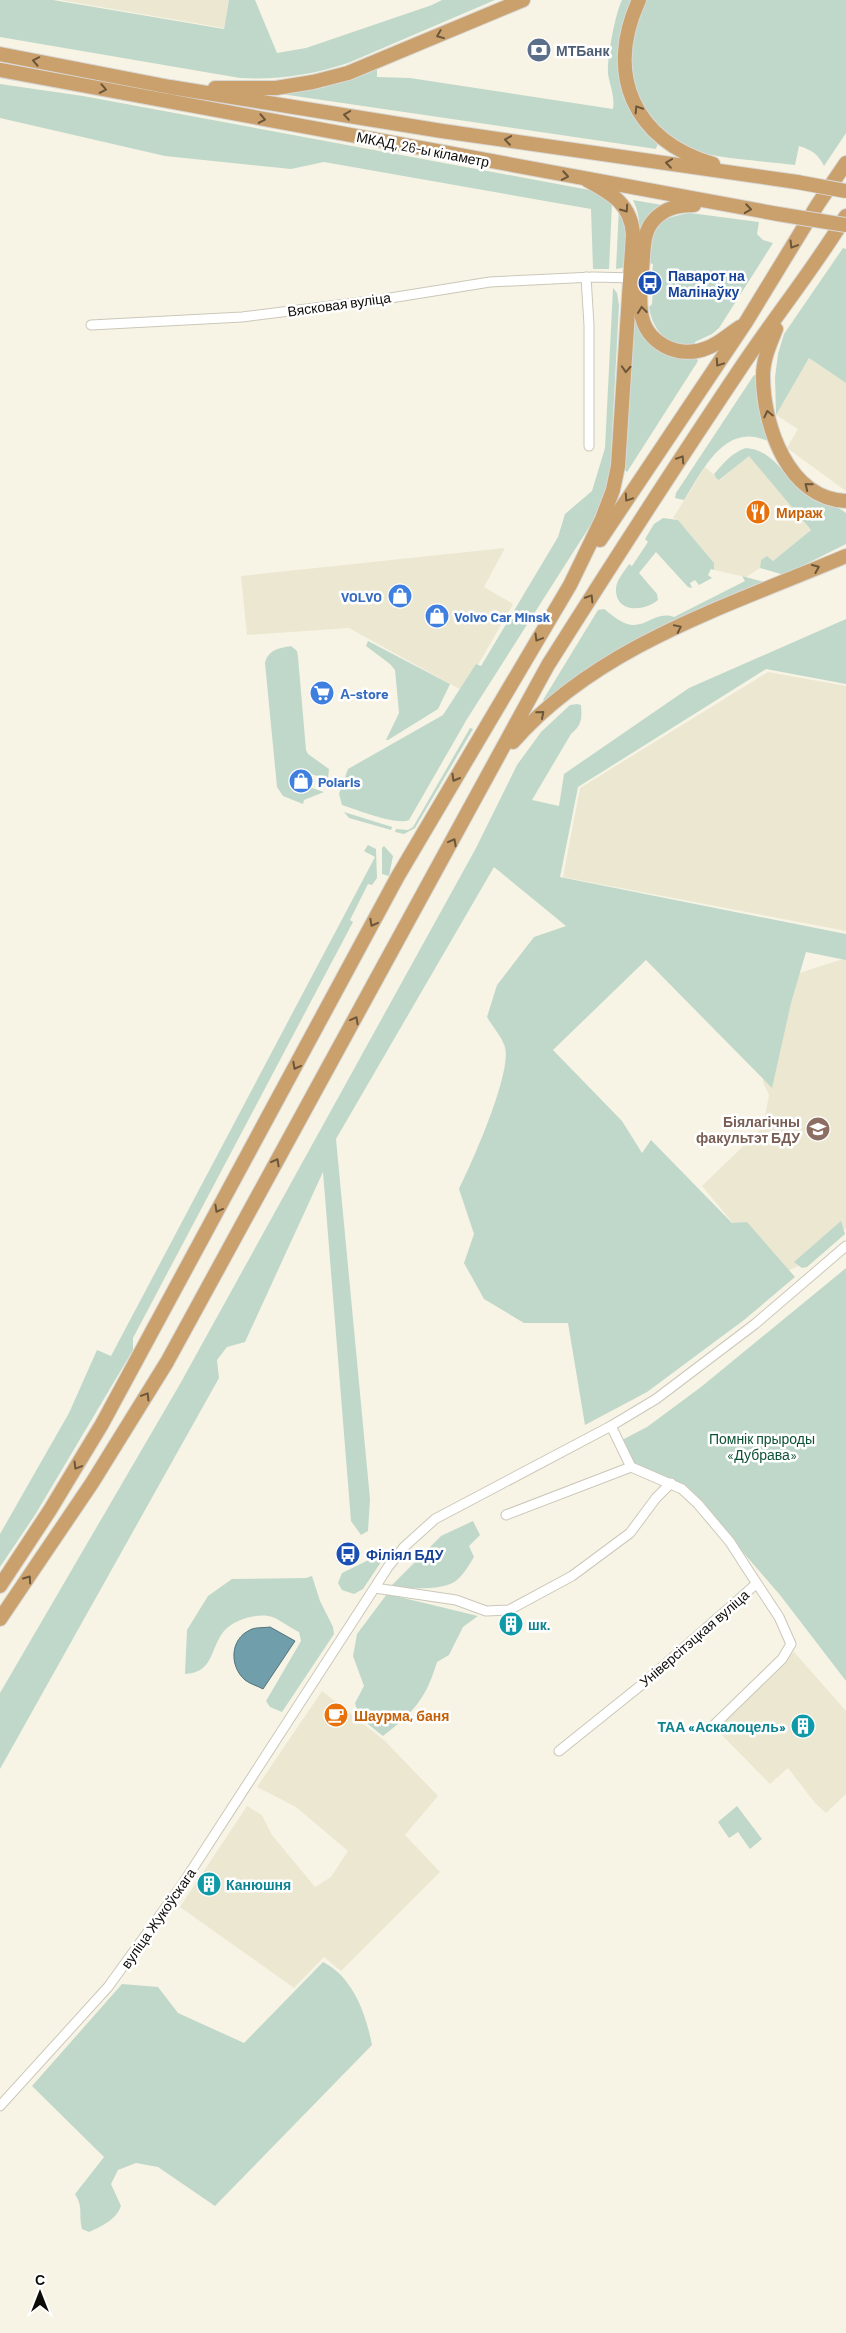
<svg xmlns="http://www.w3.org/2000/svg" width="846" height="2333" font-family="Barlow,sans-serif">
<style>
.built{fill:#ece7d1}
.green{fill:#c0d8ca}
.water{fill:#709eab;stroke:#52727a}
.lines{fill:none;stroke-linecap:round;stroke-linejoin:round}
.minor-casing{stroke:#cbc8b9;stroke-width:11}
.trunk-casing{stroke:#d8d8d7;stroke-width:16}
.minor{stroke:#fff;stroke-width:9}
.trunk{stroke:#caa06c;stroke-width:14}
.trunk-bridge-casing{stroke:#d8d8d7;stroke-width:16;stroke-linecap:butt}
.trunk-bridge{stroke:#caa06c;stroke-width:14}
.oneway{stroke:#6c563a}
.labels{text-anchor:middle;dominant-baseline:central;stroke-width:5;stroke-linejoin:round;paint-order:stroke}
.service-label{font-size:14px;font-weight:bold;fill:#4e5e75;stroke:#fff;text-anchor:start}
.street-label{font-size:14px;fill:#0d0c08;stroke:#fff}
.transit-label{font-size:14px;font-weight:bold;fill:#164399;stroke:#fff;text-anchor:start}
.food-label{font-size:14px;font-weight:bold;fill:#c56008;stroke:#fff;text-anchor:start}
.shop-label{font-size:14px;font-weight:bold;fill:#366cbe;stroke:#fff;text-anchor:start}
.education-label{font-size:14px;font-weight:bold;fill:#785e54;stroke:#fff;text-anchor:end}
.park-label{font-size:14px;fill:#0e5234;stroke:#fff}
.culture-label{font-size:14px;font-weight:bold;fill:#0d838f;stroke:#fff;text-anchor:start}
</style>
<rect width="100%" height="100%" fill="#f7f4e5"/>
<!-- built -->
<g class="built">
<polygon points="60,0 229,0 224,28"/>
<polygon points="809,358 846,383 846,491 787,448 798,429 776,415"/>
<polygon points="749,455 811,530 773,561 767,556 761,560 760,568 746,577 714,570 714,563 678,520 673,518 705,467 720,480"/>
<polygon points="505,548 484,587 513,604 463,691 349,628 247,635 241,576"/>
<polygon points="768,672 846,686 846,931 563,877 580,788"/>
<polygon points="846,958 846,1228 805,1263 777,1276 702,1186 763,1127 769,1095 763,1082 784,978"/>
<polygon points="794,1652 846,1711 846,1794 826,1813 815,1803 788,1768 770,1784 718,1731 718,1725"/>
<polygon points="322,1691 385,1741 438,1796 405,1835 440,1872 341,1971 324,1957 294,1988 180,1907 247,1806 262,1815 272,1835 315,1887 331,1877 348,1851 296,1807 257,1787"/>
</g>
<!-- green -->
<g class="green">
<path d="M0,0H53L224,29L229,0H255L277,53L306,48L432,5L442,0H495L348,63C312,75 278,80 240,78L0,37Z"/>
<path d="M622,0H635L621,62L658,143L656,149L281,94L322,88L377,69V77L410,78L613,109C615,97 610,86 608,74C607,58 615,14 622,0Z"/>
<path d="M647,0H846V133L824,166C818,154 812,150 799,146L795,165C767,161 714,159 690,149C631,123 616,53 647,0Z"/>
<path d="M0,84L83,96L595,191C628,204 631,214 629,246C628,255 629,262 622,268L616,269L619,207L612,203L609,269H593L591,209L324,162L291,169L165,156L0,118Z"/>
<path d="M633,200L662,205C643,215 642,241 637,260C639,237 643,221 633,200Z"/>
<path d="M690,213L759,222L757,234L763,240L773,243L719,328L712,334L695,342V345C668,349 653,331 649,307L652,304L653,291H657L658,278L652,277L653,264L650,263C653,227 653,219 690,213Z"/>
<polygon points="843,248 846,249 846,383 809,358 776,415 775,377 778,354 784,334"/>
<path d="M613,288L617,293L619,305L610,474L605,496L595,518L467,719L409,820C397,826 355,809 342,805L339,794L348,769L443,715L476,664L481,666L558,537L565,514L592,491L605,448Z"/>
<path d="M634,308C646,345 656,359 697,359L698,361L627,472L624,469L629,406Z"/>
<path d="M754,375L756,376L770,442C726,420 704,468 684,500L675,498L676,493Z"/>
<path d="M746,448C774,450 786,479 807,495C819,503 835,504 846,513V544L784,575L760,568L761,560L767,556L773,561L811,530L749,456L719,480L716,478L714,474C724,463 731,453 746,448Z"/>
<path d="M663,518L678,520L714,563V570L711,569L708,575L712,578L699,585L695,580L690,583L692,588L688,587L656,552L639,573L657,594L658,600C644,612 615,613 616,589C616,580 625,571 629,564L632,566L648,542L645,539L654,524Z"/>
<path d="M742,576L764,582L761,586L663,628L594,664L546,703L543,700L598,610L604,609C612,615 622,624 632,625C648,626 656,611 674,617L745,581Z"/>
<path d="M846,619V684L766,669L578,787L560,877L846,934V960L806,952L791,1003L772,1088L646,960L553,1050L622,1121L642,1153L651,1140L732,1223L747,1222L795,1277L744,1320L647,1392L585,1425L568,1323H524L484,1299L464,1263L474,1234L459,1189C472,1163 512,1073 505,1047C502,1037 492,1026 487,1017L497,985L534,937L566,926L494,867L336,1139L370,1499L368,1531L361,1535L351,1521L323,1172L245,1342L227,1347L217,1360L219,1378L0,1769V1693L180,1384L476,848L517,765L541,732L570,705L577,704L581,705C582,719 582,725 571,734L532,800L559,806L564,774L689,688Z"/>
<polygon points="368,641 450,684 438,709 388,740 386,740 399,713 395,670 390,664 366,646"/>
<path d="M291,646L297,651L298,657L306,750L308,754L329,769L328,779L304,772L300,784L324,792L304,800L303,804L283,796L277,787L265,663C268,650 279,648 291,646Z"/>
<polygon points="470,728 473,729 415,828 404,834 395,832 396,829 408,830 413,827"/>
<polygon points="344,812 392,827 391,830 349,818"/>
<polygon points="368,845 376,849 377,878 372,885 368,884 350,920 353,922 133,1338 133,1350 35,1515 0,1567 0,1534 69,1413 97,1350 111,1356 375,857 364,851"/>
<polygon points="384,846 393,856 389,876 382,874 382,848"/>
<polygon points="841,1221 845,1234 807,1267 802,1268 794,1262"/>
<polygon points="846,1268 846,1681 780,1595 688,1489 668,1478 633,1466 622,1440 647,1427 701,1387"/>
<path d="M473,1521L480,1535L469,1546L474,1557C469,1565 464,1574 457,1580C445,1591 406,1589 391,1586L441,1536Z"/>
<polygon points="389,1550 363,1589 354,1594 342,1590 338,1583 342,1573"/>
<path d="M312,1576L320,1601L333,1627L334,1634L282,1712L270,1707L266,1701L301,1641L299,1632C290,1628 277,1617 268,1616C253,1614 234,1620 224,1631C210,1648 214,1673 185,1674L187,1630L208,1596L232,1579L306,1578Z"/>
<path d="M387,1594L478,1616L463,1627L449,1655L437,1662C426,1699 413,1713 383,1736L359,1717L355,1703L364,1686L353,1656L357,1634Z"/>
<polygon points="737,1806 762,1839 750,1849 738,1832 729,1838 718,1822"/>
<path d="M323,1962C353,1977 366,2014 372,2045L215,2206L158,2167L136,2163L118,2170L111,2184L121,2206C116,2220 102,2226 89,2232L82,2229C78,2213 84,2209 75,2194L104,2157L32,2086L122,1984L158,1987L178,2013L244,2043Z"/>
</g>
<!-- water -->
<path class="water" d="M270,1627L295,1641L263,1689C258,1686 250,1684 245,1680C229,1666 230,1639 250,1630C255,1627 264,1628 270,1627Z"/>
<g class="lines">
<defs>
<g id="minor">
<polyline points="586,277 589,325 589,446"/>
<polyline points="91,325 242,317 378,300 490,282 593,277 635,278"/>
<polyline points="611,1426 631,1467 682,1489 698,1504 730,1542 748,1570 779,1617 791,1644 782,1659 712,1727"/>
<polyline points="506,1515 631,1467"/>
<polyline points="375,1588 456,1600 486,1611 509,1610 572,1576 630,1533 656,1498 671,1483"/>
<polyline points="559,1751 645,1682 756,1584"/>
<polyline points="0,2106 108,1987 182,1885 388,1567 404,1547 435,1519 611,1426 656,1399 755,1324 846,1246"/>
</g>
<g id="trunk">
<path d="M639,0C605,74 633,140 713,164"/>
<polyline points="0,54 170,87 442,131 797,182"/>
<polyline points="0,70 778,214"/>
<polyline points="215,88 276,88 313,82 348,73 523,0"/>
<path d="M694,205C678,205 664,208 653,221C642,234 644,252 642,269C641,283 639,297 641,311C644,343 679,360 707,348C719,344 729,334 740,327"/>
<path d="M776,329C770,344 763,359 763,376C763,425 788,499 846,501"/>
<polyline points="600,540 746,322 818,204 846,163"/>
<path d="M513,742C598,645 731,605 846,556"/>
<path d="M0,1586L50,1510L102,1424L398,876L570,585L602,519L613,490L618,466L633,234C631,204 611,193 587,180"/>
<path d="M0,1619L92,1483L167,1362L548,665C610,567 673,469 738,372C773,319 813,270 846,216"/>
</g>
</defs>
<!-- minor casing -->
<use href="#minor" class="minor-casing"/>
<!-- trunk casing -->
<use href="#trunk" class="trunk-casing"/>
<!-- minor -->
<use href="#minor" class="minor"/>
<!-- trunk -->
<use href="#trunk" class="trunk"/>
<defs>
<g id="trunk-bridge">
<polyline points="797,182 846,191"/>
<polyline points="778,214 846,225"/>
</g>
</defs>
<!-- trunk-bridge casing -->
<use href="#trunk-bridge" class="trunk-bridge-casing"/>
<!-- trunk-bridge -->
<use href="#trunk-bridge" class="trunk-bridge"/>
</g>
<!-- one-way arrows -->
<defs><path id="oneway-chevron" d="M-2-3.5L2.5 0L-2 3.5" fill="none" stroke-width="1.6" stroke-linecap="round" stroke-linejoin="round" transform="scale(1.25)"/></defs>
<g class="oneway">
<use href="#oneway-chevron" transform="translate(440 35) rotate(158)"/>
<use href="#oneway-chevron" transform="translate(36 61) rotate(-169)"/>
<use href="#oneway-chevron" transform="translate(103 89) rotate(11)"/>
<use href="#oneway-chevron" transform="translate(638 109) rotate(-122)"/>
<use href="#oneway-chevron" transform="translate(347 115) rotate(-171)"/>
<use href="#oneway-chevron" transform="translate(262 119) rotate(11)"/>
<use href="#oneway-chevron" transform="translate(508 140) rotate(-172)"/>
<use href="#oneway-chevron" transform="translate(669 163) rotate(-172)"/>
<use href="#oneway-chevron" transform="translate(565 176) rotate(10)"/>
<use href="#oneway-chevron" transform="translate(625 209) rotate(55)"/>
<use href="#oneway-chevron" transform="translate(748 209) rotate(9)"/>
<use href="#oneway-chevron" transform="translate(793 245) rotate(121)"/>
<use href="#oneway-chevron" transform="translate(642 310) rotate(-97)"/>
<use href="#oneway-chevron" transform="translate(719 363) rotate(124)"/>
<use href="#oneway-chevron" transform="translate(626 369) rotate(93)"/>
<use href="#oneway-chevron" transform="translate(768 414) rotate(-103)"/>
<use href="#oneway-chevron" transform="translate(681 459) rotate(-57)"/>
<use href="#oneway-chevron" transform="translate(808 486) rotate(-141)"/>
<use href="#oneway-chevron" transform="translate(628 498) rotate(124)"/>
<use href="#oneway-chevron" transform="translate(816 568) rotate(-23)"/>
<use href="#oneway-chevron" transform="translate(590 598) rotate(-58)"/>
<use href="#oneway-chevron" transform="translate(678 628) rotate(-26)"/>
<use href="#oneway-chevron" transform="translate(538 638) rotate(121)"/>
<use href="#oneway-chevron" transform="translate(541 714) rotate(-41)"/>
<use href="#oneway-chevron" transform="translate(455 778) rotate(120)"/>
<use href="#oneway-chevron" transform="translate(453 842) rotate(-62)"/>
<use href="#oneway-chevron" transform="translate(373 923) rotate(118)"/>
<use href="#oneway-chevron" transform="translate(355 1020) rotate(-61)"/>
<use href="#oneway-chevron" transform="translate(296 1066) rotate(118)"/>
<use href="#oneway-chevron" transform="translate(276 1162) rotate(-61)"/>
<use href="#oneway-chevron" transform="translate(218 1209) rotate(119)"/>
<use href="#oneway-chevron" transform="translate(146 1396) rotate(-59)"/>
<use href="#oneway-chevron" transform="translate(77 1466) rotate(121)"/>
<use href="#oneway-chevron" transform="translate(28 1579) rotate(-55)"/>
</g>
<!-- icons -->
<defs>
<symbol id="bank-disc" viewBox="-11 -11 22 22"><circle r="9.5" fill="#5c6f8a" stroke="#fff"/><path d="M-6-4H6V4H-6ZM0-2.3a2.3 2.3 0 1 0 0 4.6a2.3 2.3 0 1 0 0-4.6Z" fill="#fff"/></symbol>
<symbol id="bus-disc" viewBox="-11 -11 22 22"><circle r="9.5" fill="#1a4fb4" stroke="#fff"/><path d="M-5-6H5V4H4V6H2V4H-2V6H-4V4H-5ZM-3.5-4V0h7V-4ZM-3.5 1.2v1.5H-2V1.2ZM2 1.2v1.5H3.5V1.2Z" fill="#fff"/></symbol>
<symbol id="restaurant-disc" viewBox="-11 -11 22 22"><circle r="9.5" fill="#e8710a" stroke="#fff"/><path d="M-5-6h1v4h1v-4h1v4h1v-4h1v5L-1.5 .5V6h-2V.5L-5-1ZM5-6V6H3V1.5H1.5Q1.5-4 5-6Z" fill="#fff"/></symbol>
<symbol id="shop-disc" viewBox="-11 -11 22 22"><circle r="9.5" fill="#3f7fe0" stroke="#fff"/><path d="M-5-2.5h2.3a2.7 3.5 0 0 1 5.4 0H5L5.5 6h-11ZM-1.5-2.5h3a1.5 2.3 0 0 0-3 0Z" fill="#fff"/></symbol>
<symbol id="supermarket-disc" viewBox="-11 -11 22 22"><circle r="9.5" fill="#3f7fe0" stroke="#fff"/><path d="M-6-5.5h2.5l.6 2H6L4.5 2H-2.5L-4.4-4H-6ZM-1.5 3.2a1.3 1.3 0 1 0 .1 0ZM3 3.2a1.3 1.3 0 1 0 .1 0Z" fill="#fff"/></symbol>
<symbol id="university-disc" viewBox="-11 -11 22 22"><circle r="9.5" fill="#8d6e63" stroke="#fff"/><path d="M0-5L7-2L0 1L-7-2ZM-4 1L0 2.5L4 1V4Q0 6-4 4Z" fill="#fff"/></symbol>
<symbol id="building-disc" viewBox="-11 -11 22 22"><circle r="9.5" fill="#0f9aa8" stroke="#fff"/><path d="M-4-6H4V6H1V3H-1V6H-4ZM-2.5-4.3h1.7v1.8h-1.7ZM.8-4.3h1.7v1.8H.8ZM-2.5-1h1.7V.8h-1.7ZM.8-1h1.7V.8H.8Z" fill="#fff"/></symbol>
<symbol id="cafe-disc" viewBox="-11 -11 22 22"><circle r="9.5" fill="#e8710a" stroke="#fff"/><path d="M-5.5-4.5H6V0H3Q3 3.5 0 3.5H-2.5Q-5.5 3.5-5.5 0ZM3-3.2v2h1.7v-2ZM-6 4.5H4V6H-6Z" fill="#fff"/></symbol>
</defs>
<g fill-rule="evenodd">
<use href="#bank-disc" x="525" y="36" width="28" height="28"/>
<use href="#bus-disc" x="636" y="269" width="28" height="28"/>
<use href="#restaurant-disc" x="744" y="498" width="28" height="28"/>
<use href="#shop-disc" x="386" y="582" width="28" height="28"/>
<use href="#shop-disc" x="423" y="602" width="28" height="28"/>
<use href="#supermarket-disc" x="308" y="679" width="28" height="28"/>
<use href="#shop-disc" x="287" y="767" width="28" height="28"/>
<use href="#university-disc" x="804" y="1115" width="28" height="28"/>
<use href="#bus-disc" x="334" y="1540" width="28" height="28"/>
<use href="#building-disc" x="497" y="1610" width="28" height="28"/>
<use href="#cafe-disc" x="322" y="1701" width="28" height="28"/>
<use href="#building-disc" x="789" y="1712" width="28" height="28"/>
<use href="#building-disc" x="195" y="1870" width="28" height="28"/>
</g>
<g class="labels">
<!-- service labels -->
<g class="service-label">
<text x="556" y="50">МТБанк</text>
</g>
<!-- street labels -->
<g class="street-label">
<text transform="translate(423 149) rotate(11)">МКАД, 26-ы кіламетр</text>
<text transform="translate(339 304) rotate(-8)">Вясковая вуліца</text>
<text transform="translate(694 1638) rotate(-41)">Універсітэцкая вуліца</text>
<text transform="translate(158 1918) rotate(-55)">вуліца Жукоўскага</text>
</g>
<!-- transit labels -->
<g class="transit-label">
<text x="668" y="275">Паварот на<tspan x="668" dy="16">Малінаўку</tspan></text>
<text x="366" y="1554">Філіял БДУ</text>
</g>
<!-- food labels -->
<g class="food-label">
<text x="776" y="512">Мираж</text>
<text x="354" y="1715">Шаурма, баня</text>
</g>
<!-- shop labels -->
<g class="shop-label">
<text x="382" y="596" text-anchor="end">VOLVO</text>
<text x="454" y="616">Volvo Car Minsk</text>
<text x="340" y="693">А-store</text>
<text x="318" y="781">Polaris</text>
</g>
<!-- education labels -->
<g class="education-label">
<text x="800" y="1121">Біялагічны<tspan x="800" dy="16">факультэт БДУ</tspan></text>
</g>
<!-- park labels -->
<g class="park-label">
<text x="762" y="1438">Помнік прыроды<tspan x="762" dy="16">«Дубрава»</tspan></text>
</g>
<!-- culture labels -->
<g class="culture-label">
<text x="528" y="1624">шк.</text>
<text x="786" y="1726" text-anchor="end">ТАА «Аскалоцель»</text>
<text x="226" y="1884">Канюшня</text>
</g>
</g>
<!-- north arrow -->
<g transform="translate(40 2293)" stroke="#ffffff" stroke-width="4" paint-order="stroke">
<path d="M0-4L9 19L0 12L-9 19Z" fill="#0d0c08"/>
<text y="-8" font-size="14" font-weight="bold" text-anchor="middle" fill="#0d0c08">С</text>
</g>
</svg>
